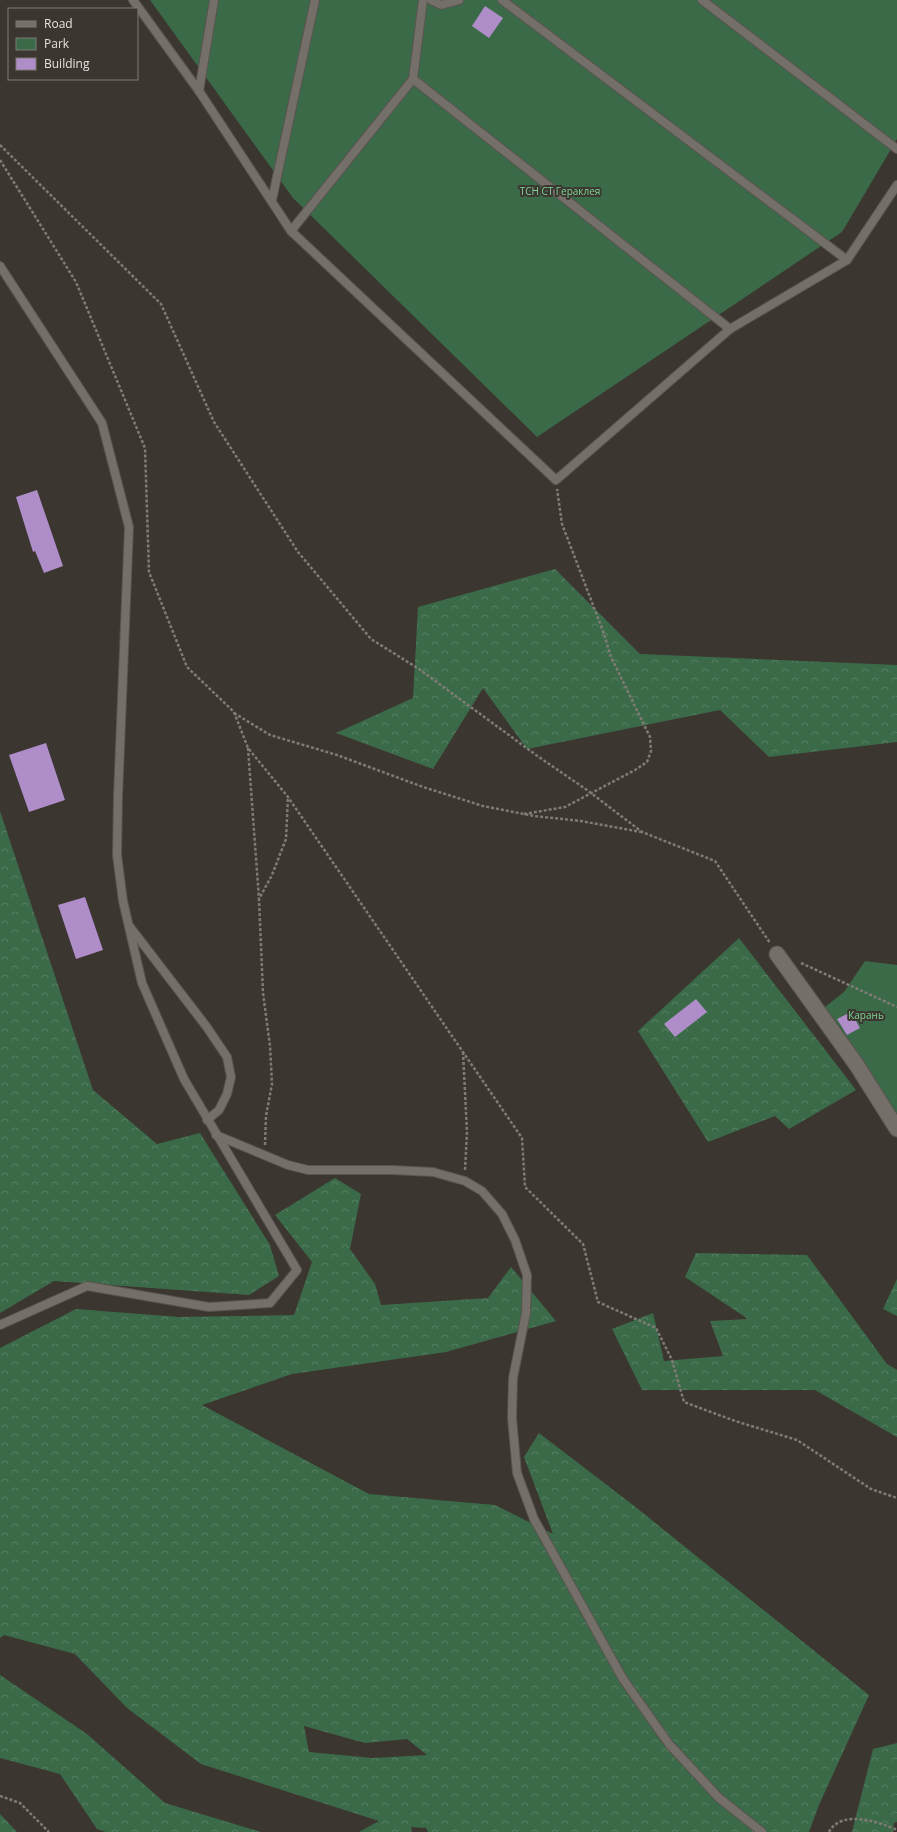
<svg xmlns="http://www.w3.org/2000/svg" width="897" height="1832" font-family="'Open Sans',sans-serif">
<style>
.green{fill:#3b6a48}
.forest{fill:url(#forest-crowns);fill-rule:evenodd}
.building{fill:#ae8dc9}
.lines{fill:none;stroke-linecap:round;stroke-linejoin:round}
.lane-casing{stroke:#595450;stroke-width:10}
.street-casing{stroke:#595450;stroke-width:17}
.path{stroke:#7f7b76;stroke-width:2.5;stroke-dasharray:3 2;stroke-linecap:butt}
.lane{stroke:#756f69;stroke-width:8}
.street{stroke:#756f69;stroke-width:15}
.labels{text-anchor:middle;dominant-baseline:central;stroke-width:4;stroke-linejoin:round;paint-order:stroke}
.park-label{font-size:10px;fill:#7ed596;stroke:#3b3630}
</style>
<defs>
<pattern id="forest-crowns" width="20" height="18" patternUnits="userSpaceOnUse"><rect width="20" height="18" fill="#3b6a48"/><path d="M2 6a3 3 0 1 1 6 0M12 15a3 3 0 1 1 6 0" fill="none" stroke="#577f62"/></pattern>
</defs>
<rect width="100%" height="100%" fill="#3b3630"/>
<!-- green -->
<g class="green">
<polygon points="150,0 897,0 897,139 842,232 537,437 293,198"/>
<polygon points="865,961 897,965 897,1116 875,1095 825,1007 844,992"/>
</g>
<!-- forest -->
<g class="forest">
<polygon points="555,569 640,654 897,665 897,742 769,757 720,710 527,749 483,688 433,769 336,733 413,698 418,607"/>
<polygon points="0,811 93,1090 157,1144 200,1133 270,1245 279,1276 249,1295 54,1281 0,1313"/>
<polygon points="739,938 856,1090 789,1129 775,1116 708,1142 638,1031"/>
<path d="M335,1178L361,1194L350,1249L375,1284L381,1305L488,1298L511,1267L556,1321L446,1352L292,1374L202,1405L369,1494L495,1505L553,1534L524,1457L539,1433L633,1505L869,1695L819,1805L809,1832H428L426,1828L411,1827L412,1832H359L379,1821L201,1764L127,1708L75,1654L4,1635L0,1638V1348L76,1309L179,1317L294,1315L312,1262L275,1215ZM304,1726L365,1743L407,1739L427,1755L373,1758L309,1752Z"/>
<polygon points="696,1253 807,1255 887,1364 897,1370 897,1437 815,1390 642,1390 612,1329 653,1313 664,1361 723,1356 710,1321 748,1319 685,1277"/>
<polygon points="897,1279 897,1316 883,1309"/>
<polygon points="0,1675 87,1734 165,1803 261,1832 106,1832 97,1829 60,1774 0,1758"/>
<polygon points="897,1743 897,1822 894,1823 893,1832 852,1832 873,1749"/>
<polygon points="0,1814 17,1832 0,1832"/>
</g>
<!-- building -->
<g class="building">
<polygon points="485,6 503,18 489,38 472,26"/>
<polygon points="37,490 63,566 44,573 35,551 33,552 16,497"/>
<polygon points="46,743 65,800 29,812 9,755"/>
<polygon points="85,897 103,950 76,959 58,905"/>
<polygon points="696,999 707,1012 675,1037 664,1024"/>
<polygon points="851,1012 860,1028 847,1035 837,1019"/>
</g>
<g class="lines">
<defs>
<g id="lane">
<polyline points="133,0 199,91 291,231 556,480 730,329 847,260 897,185"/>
<polyline points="431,0 441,5 459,0"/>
<polyline points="502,0 847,260"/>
<polyline points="702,0 897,149"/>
<polyline points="413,79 730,329"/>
<polyline points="199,91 214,0"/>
<polyline points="272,200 315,0"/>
<polyline points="291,231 413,79 423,0"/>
<polyline points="0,266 102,423 129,527 118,796 117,855 123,901 142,983 184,1079 297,1270 270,1303 209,1307 87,1286 0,1325"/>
<polyline points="130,927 206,1026 227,1057 231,1077 227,1094 219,1110 207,1120"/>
<polyline points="216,1135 288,1165 308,1170 392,1170 433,1172 465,1181 482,1191 502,1214 515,1240 527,1275 526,1313 513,1378 512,1418 517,1473 534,1519 623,1679 669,1744 719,1798 762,1832"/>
</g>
<polyline id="street" points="777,954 856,1064 897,1129"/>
</defs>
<!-- lane casing -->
<use href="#lane" class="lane-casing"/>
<!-- street casing -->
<use href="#street" class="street-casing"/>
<!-- path -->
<g class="path">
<polyline points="0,145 161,304 214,422 298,552 371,639 419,669 536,755 587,790 642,832 715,861 770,943"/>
<polyline points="0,160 76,282 145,448 149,572 187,667 234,712 248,748 288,797 522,1138 525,1187 583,1244 598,1302 656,1328 672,1360 684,1402 735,1421 797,1440 871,1489 897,1498"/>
<polyline points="234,713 270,735 337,755 423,787 483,806 534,816 581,821 641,832"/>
<polyline points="248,748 259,899"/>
<polyline points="524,814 565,807 635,770 647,762 651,751 650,737 611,657 603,631 562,524 557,489"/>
<polyline points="801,963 897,1007"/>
<polyline points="463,1052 467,1132 465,1170"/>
<polyline points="265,1145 266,1116 272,1084 270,1046 263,993 259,899 272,875 286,839 288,797"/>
<polyline points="0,1796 20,1803 49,1832"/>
<path d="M829,1832C841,1809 880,1822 897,1830"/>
</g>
<!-- lane -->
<use href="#lane" class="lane"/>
<!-- street -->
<use href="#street" class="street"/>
</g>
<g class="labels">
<!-- park labels -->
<g class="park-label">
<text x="560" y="191">ТСН СТ Гераклея</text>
<text x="866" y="1015">Карань</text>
</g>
</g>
<!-- legend -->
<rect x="8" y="8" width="130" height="72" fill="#3b3630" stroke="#7f7b76"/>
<rect x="16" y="21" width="20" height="6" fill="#756f69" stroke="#7f7b76"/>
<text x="44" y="28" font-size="12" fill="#e6e3df">Road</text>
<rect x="16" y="38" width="20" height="12" fill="#3b6a48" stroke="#7f7b76"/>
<text x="44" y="48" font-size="12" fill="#e6e3df">Park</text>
<rect x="16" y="58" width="20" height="12" fill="#ae8dc9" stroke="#7f7b76"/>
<text x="44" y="68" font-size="12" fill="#e6e3df">Building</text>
</svg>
